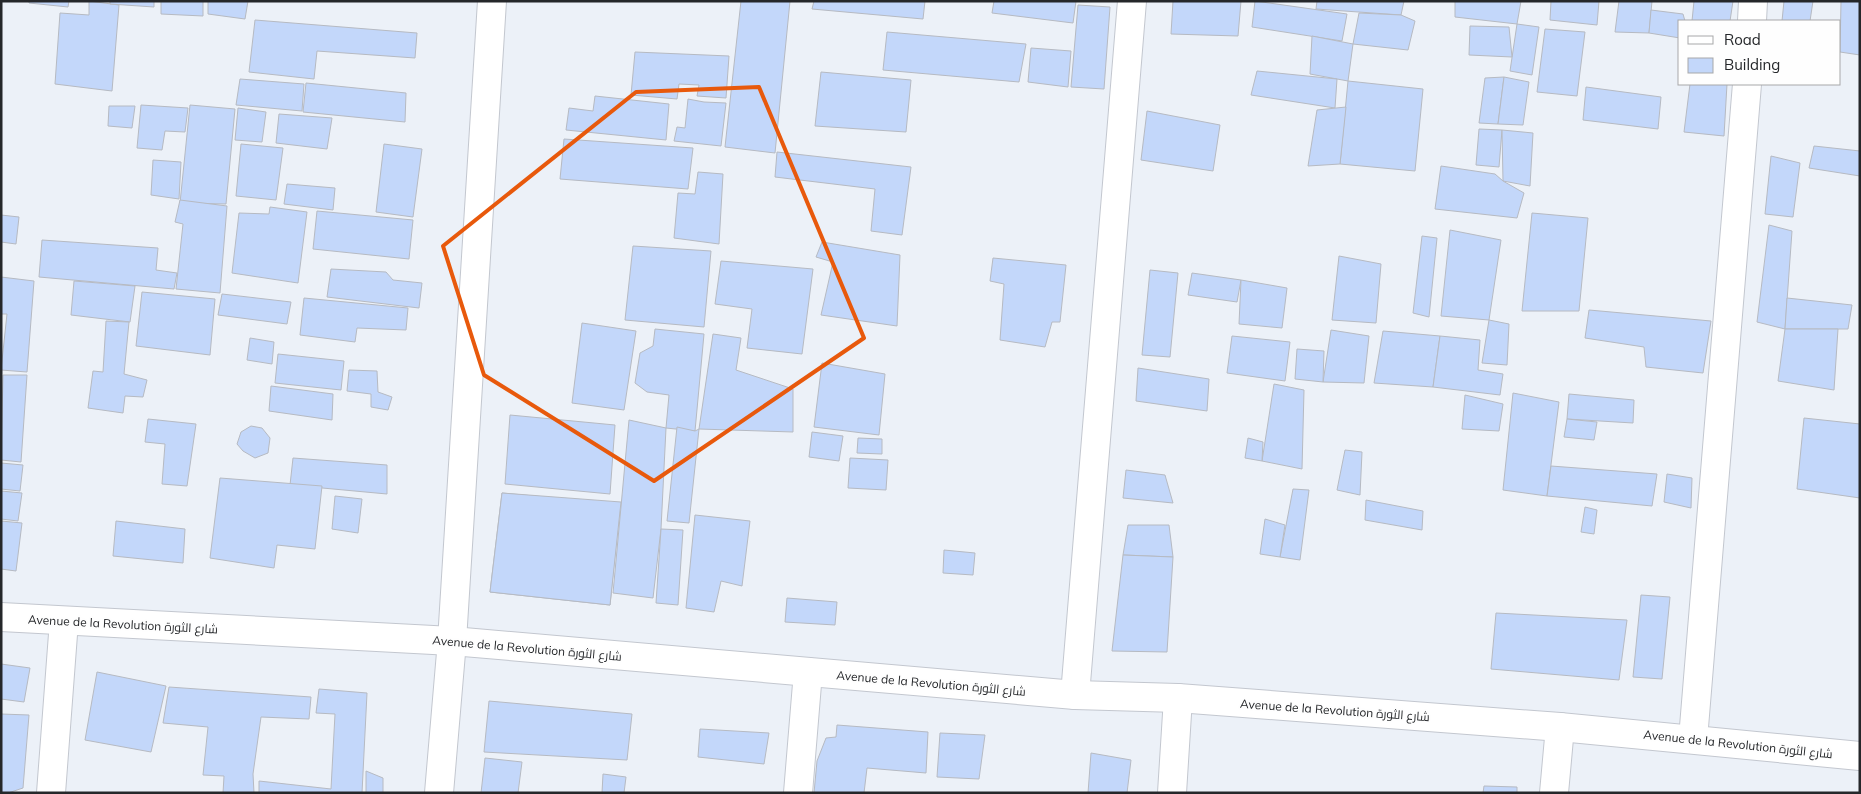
<svg xmlns="http://www.w3.org/2000/svg" width="1861" height="794" font-family="Mulish,Cairo,sans-serif">
<style>
.building{fill:#c3d7fa;stroke:#b6bac2}
.lines{fill:none;stroke-linecap:round;stroke-linejoin:round}
.minor-casing{stroke:#c3c7cf;stroke-width:30}
.minor{stroke:#fff;stroke-width:28}
.marked{fill:none;stroke:#e8590c;stroke-width:4;stroke-linejoin:round}
.labels{text-anchor:middle;dominant-baseline:central;stroke-width:4;stroke-linejoin:round;paint-order:stroke}
.street-label{font-size:12px;fill:#25272a;stroke:#fefefe}
</style>
<rect width="100%" height="100%" fill="#ecf1f8"/>
<!-- building -->
<g class="building">
<polygon points="29,1 69,1 68,7 29,3"/>
<polygon points="89,1 119,5 112,91 55,84 60,13 89,15"/>
<polygon points="110,1 154,1 154,7 110,4"/>
<polygon points="161,1 203,1 203,16 161,14"/>
<polygon points="208,1 248,1 245,19 208,14"/>
<polygon points="741,1 790,1 775,153 725,147"/>
<polygon points="814,1 925,1 923,19 812,9"/>
<polygon points="994,1 1076,1 1073,23 992,13"/>
<polygon points="1173,1 1241,1 1238,36 1171,34"/>
<polygon points="1255,1 1347,14 1342,41 1252,27"/>
<polygon points="1317,1 1404,1 1401,15 1316,9"/>
<polygon points="1455,1 1521,1 1517,24 1455,17"/>
<polygon points="1551,1 1599,1 1597,25 1550,20"/>
<polygon points="1619,1 1652,1 1649,33 1615,32"/>
<polygon points="1694,1 1733,1 1730,21 1692,21"/>
<polygon points="1784,1 1813,1 1810,21 1782,21"/>
<polygon points="1841,1 1860,1 1860,55 1840,52"/>
<polygon points="1078,5 1110,7 1104,89 1071,87"/>
<polygon points="1651,10 1683,14 1685,21 1680,21 1680,38 1649,33"/>
<polygon points="1359,13 1401,15 1415,21 1408,50 1353,44"/>
<polygon points="255,20 417,33 415,58 317,51 314,79 249,72"/>
<polygon points="1517,24 1539,27 1532,75 1510,71"/>
<polygon points="1470,26 1509,27 1512,57 1469,55"/>
<polygon points="1545,29 1585,32 1577,96 1537,92"/>
<polygon points="887,32 1026,44 1019,82 883,70"/>
<polygon points="1312,36 1353,44 1348,81 1310,74"/>
<polygon points="1031,48 1071,51 1068,87 1028,82"/>
<polygon points="635,52 729,56 726,98 697,96 699,85 679,84 677,99 631,95"/>
<polygon points="1257,71 1337,79 1335,108 1251,95"/>
<polygon points="821,72 911,80 906,132 815,126"/>
<polygon points="1504,77 1498,124 1479,123 1485,78"/>
<polygon points="1504,77 1529,82 1523,125 1498,124"/>
<polygon points="240,79 304,84 302,111 236,105"/>
<polygon points="1348,81 1423,89 1415,171 1340,164"/>
<polygon points="306,83 406,93 405,122 303,112"/>
<polygon points="1690,84 1727,84 1724,136 1684,132"/>
<polygon points="1586,87 1661,97 1658,129 1583,120"/>
<polygon points="595,96 669,104 666,140 566,130 569,108 593,111"/>
<polygon points="688,99 704,102 726,103 721,146 674,141 677,127 685,128"/>
<polygon points="141,105 188,108 185,132 165,131 162,150 137,148"/>
<polygon points="190,105 235,109 226,204 180,203"/>
<polygon points="109,106 135,106 132,128 108,126"/>
<polygon points="1346,107 1340,164 1308,166 1317,110"/>
<polygon points="238,108 266,112 262,142 235,140"/>
<polygon points="1147,111 1220,125 1213,171 1141,160"/>
<polygon points="279,114 332,118 327,149 276,143"/>
<polygon points="1479,129 1502,130 1499,167 1476,165"/>
<polygon points="1502,130 1533,133 1530,186 1503,181"/>
<polygon points="564,139 693,148 688,189 560,179"/>
<polygon points="241,144 283,148 276,200 236,196"/>
<polygon points="384,144 422,149 413,217 376,212"/>
<polygon points="1814,146 1860,151 1860,176 1809,168"/>
<polygon points="777,152 911,167 902,235 871,231 875,189 775,177"/>
<polygon points="1771,156 1800,163 1793,217 1765,214"/>
<polygon points="153,160 181,162 179,199 151,195"/>
<polygon points="1441,166 1495,174 1503,181 1524,193 1517,218 1435,209"/>
<polygon points="698,172 723,174 719,244 674,238 678,193 695,194"/>
<polygon points="287,184 335,188 333,210 284,204"/>
<polygon points="180,200 227,206 220,293 176,289 183,224 175,222"/>
<polygon points="270,207 307,212 298,283 232,273 239,213 269,214"/>
<polygon points="317,211 413,220 409,259 313,249"/>
<polygon points="1532,213 1588,218 1579,311 1522,311"/>
<polygon points="1,215 19,217 16,244 1,242"/>
<polygon points="1769,225 1792,231 1785,329 1757,322"/>
<polygon points="1450,230 1501,240 1489,320 1441,316"/>
<polygon points="1422,236 1437,238 1429,317 1413,313"/>
<polygon points="42,240 158,248 156,270 177,273 174,289 39,277"/>
<polygon points="822,242 900,255 897,326 821,315 833,262 816,257"/>
<polygon points="633,246 711,251 704,327 625,320"/>
<polygon points="1339,256 1381,264 1376,323 1332,320"/>
<polygon points="993,258 1066,265 1060,322 1052,322 1045,347 1000,340 1004,284 990,281"/>
<polygon points="721,261 813,269 802,354 747,348 752,309 715,304"/>
<polygon points="331,269 386,272 393,280 422,283 419,308 327,297"/>
<polygon points="1150,270 1178,273 1170,357 1142,355"/>
<polygon points="1192,273 1241,280 1237,302 1188,295"/>
<polygon points="1,277 34,281 27,372 1,370 7,314 1,314"/>
<polygon points="1241,280 1287,288 1282,328 1239,324"/>
<polygon points="74,281 135,286 130,322 71,315"/>
<polygon points="142,292 215,299 210,355 136,346"/>
<polygon points="222,294 291,302 287,324 218,315"/>
<polygon points="304,298 408,308 406,330 357,328 355,342 300,335"/>
<polygon points="1787,298 1852,305 1848,329 1785,329"/>
<polygon points="1589,310 1711,321 1703,373 1646,367 1644,347 1585,338"/>
<polygon points="1489,320 1509,324 1507,365 1482,363"/>
<polygon points="106,321 129,322 124,374 147,380 143,397 125,396 123,413 88,408 93,371 103,372"/>
<polygon points="582,323 636,331 624,410 572,403"/>
<polygon points="655,329 704,334 695,431 666,428 669,395 647,392 635,383 640,353 653,346"/>
<polygon points="1785,329 1838,329 1834,390 1778,381"/>
<polygon points="1331,330 1369,336 1364,383 1323,382"/>
<polygon points="1383,331 1440,336 1433,387 1374,383"/>
<polygon points="713,334 741,338 736,370 793,389 793,432 699,429"/>
<polygon points="1232,336 1290,342 1285,381 1227,373"/>
<polygon points="1440,336 1480,340 1478,370 1503,374 1500,395 1433,387"/>
<polygon points="250,338 274,342 272,364 247,360"/>
<polygon points="1297,349 1324,351 1323,382 1295,379"/>
<polygon points="278,354 344,361 341,390 275,383"/>
<polygon points="822,363 885,374 879,435 814,427"/>
<polygon points="1138,368 1209,379 1207,411 1136,401"/>
<polygon points="349,370 377,371 378,392 392,397 388,410 371,407 371,394 347,391"/>
<polygon points="3,375 27,375 21,462 1,460"/>
<polygon points="1274,384 1304,390 1302,469 1262,461"/>
<polygon points="271,386 333,394 332,420 269,411"/>
<polygon points="1513,393 1559,402 1547,496 1503,490"/>
<polygon points="1569,394 1634,400 1633,423 1567,419"/>
<polygon points="1465,395 1503,404 1499,431 1462,429"/>
<polygon points="510,415 615,425 610,494 505,484"/>
<polygon points="1804,418 1860,424 1860,498 1797,489"/>
<polygon points="148,419 196,424 187,486 162,484 165,444 145,442"/>
<polygon points="1567,419 1597,422 1594,440 1564,437"/>
<polygon points="629,420 666,428 661,529 653,598 613,593"/>
<polygon points="251,426 262,428 270,438 268,453 255,458 243,451 237,444 241,432"/>
<polygon points="677,427 695,431 699,429 689,523 667,521"/>
<polygon points="812,432 843,436 839,461 809,457"/>
<polygon points="858,438 882,439 882,454 857,453"/>
<polygon points="1248,438 1263,442 1262,461 1245,458"/>
<polygon points="1345,450 1362,452 1360,495 1337,490"/>
<polygon points="293,458 387,465 387,494 290,485"/>
<polygon points="850,458 888,460 886,490 848,488"/>
<polygon points="1,463 23,465 20,491 1,489"/>
<polygon points="1551,466 1657,474 1652,506 1547,496"/>
<polygon points="1126,470 1165,475 1173,503 1123,498"/>
<polygon points="1667,474 1692,478 1691,508 1664,502"/>
<polygon points="220,478 322,486 315,549 277,545 274,568 210,558"/>
<polygon points="1293,489 1309,490 1300,560 1280,557"/>
<polygon points="1,491 22,493 18,521 1,519"/>
<polygon points="502,493 620,504 610,605 490,592"/>
<polygon points="502,493 621,502 610,605 490,592"/>
<polygon points="335,496 362,499 358,533 332,529"/>
<polygon points="1366,500 1423,511 1422,530 1365,520"/>
<polygon points="1585,507 1597,510 1594,534 1581,532"/>
<polygon points="695,515 750,521 742,586 721,581 714,612 686,608"/>
<polygon points="1265,519 1285,525 1280,557 1260,554"/>
<polygon points="1,521 22,523 16,571 1,569"/>
<polygon points="116,521 185,529 183,563 113,556"/>
<polygon points="1128,525 1169,525 1173,557 1123,555"/>
<polygon points="661,529 683,530 678,605 656,603"/>
<polygon points="944,550 975,553 973,575 943,573"/>
<polygon points="1123,555 1173,557 1167,652 1112,651"/>
<polygon points="1641,595 1670,597 1662,679 1633,677"/>
<polygon points="787,598 837,602 835,625 785,622"/>
<polygon points="1496,613 1627,620 1619,680 1491,669"/>
<polygon points="1,664 30,668 24,702 1,699"/>
<polygon points="97,672 166,686 151,752 85,740"/>
<polygon points="169,687 311,697 309,719 261,717 253,774 254,793 223,793 224,776 203,775 208,727 163,723"/>
<polygon points="319,689 367,693 362,793 259,793 259,781 331,789 335,714 316,713"/>
<polygon points="489,701 632,714 627,760 484,752"/>
<polygon points="1,714 29,715 23,788 8,793 1,793"/>
<polygon points="837,725 928,732 926,773 867,768 864,793 814,793 817,761 826,738 836,737"/>
<polygon points="700,729 769,733 764,764 698,757"/>
<polygon points="940,733 985,735 979,779 937,777"/>
<polygon points="1091,753 1131,760 1127,793 1088,793"/>
<polygon points="485,758 522,762 518,793 481,793"/>
<polygon points="366,771 383,778 383,793 366,793"/>
<polygon points="603,774 626,777 624,793 602,793"/>
<polygon points="1484,786 1517,787 1517,793 1483,793"/>
</g>
<g class="lines">
<defs>
<g id="minor">
<polyline points="1752,21 1753,1"/>
<polyline points="1,617 452,641 1075,695 1178,698 1560,727 1860,756"/>
<polyline points="1075,695 1132,1"/>
<polyline points="1693,739 1747,84"/>
<polyline points="51,793 64,621"/>
<polyline points="439,793 452,641 492,1"/>
<polyline points="798,793 808,672"/>
<polyline points="1172,793 1178,698"/>
<polyline points="1554,793 1560,727"/>
</g>
</defs>
<!-- minor casing -->
<use href="#minor" class="minor-casing"/>
<!-- minor -->
<use href="#minor" class="minor"/>
</g>
<!-- marked area -->
<path class="marked" d="M759,87L864,338L654,481L484,375L443,246L636,92Z"/>
<g class="labels">
<!-- street labels -->
<g class="street-label">
<text transform="translate(123 624) rotate(3)">Avenue de la Revolution شارع الثورة</text>
<text transform="translate(527 648) rotate(5)">Avenue de la Revolution شارع الثورة</text>
<text transform="translate(931 683) rotate(5)">Avenue de la Revolution شارع الثورة</text>
<text transform="translate(1335 710) rotate(4)">Avenue de la Revolution شارع الثورة</text>
<text transform="translate(1738 744) rotate(6)">Avenue de la Revolution شارع الثورة</text>
</g>
</g>
<!-- border -->
<rect width="1861" height="794" fill="none" stroke="#25272a" stroke-width="5"/>
<!-- legend -->
<rect x="1678" y="20" width="162" height="65" fill="#fefefe" stroke="#a7a8a9"/>
<rect x="1688" y="36" width="25" height="8" fill="#ffffff" stroke="#a7a8a9"/>
<text x="1724" y="45" font-size="15" fill="#25272a">Road</text>
<rect x="1688" y="58" width="25" height="15" fill="#c3d7fa" stroke="#a7a8a9"/>
<text x="1724" y="70" font-size="15" fill="#25272a">Building</text>
</svg>
